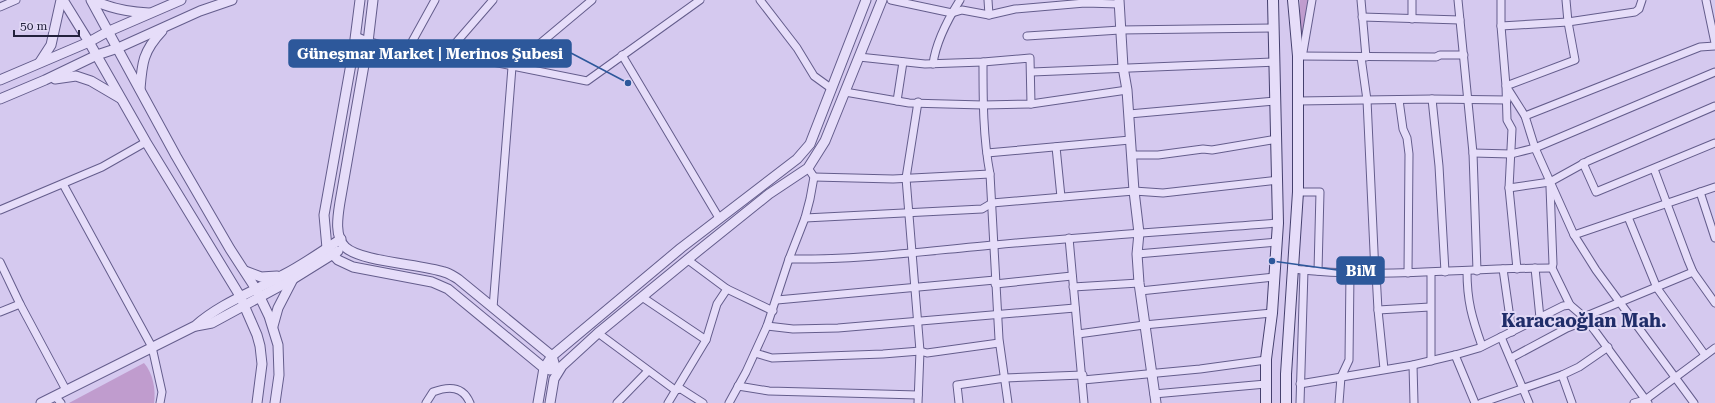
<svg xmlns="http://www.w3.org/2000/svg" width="1715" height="403" font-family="'Roboto Serif',serif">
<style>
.green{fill:#c09cce}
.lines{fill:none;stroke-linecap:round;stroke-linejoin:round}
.minor-casing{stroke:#645d8c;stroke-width:9}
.tertiary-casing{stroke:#645d8c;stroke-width:11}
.secondary-casing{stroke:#45406e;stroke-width:12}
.minor{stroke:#e6ddf9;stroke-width:7}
.tertiary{stroke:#e6ddf9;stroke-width:9}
.secondary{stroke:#e6ddf9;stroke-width:10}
.labels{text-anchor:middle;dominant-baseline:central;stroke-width:4;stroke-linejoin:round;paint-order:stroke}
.district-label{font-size:18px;font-weight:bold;fill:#202d69;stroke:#e2d9f6}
.leader{fill:none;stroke:#2d589b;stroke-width:1.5}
.callout-dot{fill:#2d589b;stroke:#e2d9f6;stroke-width:1.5}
.callout{fill:#2d589b;stroke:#2d589b;stroke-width:1.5}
.callout-label{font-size:15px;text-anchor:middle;font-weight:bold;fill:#fff}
</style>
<rect width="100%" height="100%" fill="#d5c9ef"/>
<!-- green -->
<g class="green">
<polygon points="1300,0 1308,0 1302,39 1300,23"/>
<path d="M144,363C153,373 156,390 154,403H69Z"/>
</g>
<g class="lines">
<defs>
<g id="minor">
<polyline points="760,0 797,48 814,76 832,89"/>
<polyline points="891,0 952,13 962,10 989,15 1015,9 1085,3 1119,4"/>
<polyline points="988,0 989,15"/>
<polyline points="1361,0 1366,57"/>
<polyline points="1458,0 1473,153 1477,271"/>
<polyline points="1501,0 1501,26 1506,86 1507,120 1512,129 1509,188 1517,269"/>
<polyline points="1566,0 1568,22 1575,60 1506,86 1525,116 1535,148 1574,235 1596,270 1694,403"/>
<polyline points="1706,0 1715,43"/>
<polyline points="0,7 16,0"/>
<polyline points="1362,17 1460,20"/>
<polyline points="1412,19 1412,0"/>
<polyline points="1501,26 1568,22 1635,12 1639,9 1642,0"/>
<path d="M356,36C379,48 407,49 433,50L587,81L700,0"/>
<polyline points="1027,36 1120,30 1274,28"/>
<polyline points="408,49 435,0"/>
<polyline points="447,53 493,0"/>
<polyline points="622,55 719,218"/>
<polyline points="1298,55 1303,52 1312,0"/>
<polyline points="1298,56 1436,57 1440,55 1464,55"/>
<polyline points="859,57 925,64 983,62 1030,58 1031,104"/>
<polyline points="1361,57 1367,100 1375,273"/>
<path d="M983,62C983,100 983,137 990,174L999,339L1008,403"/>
<path d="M933,64C936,41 948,19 960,0"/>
<polyline points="1032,72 1275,62"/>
<polyline points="845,92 909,103 983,105 1031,104 1127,90"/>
<polyline points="1432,99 1439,166 1445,272"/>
<polyline points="1399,100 1403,129 1407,138 1409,154 1408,273"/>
<polyline points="897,101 903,62"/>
<polyline points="1298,101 1432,99 1507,100"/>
<polyline points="918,102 906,178 920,351 918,403"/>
<polyline points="1129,114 1276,101"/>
<polyline points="1525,116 1700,47 1715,46"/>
<polyline points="1056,147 1061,197"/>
<polyline points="987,153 1130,140"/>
<polyline points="1473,153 1511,154 1535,148 1715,72"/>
<polyline points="1132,155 1158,155 1203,149 1212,150 1277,139"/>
<polyline points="1583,163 1596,192 1715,143"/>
<polyline points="1654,169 1688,260 1693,272 1715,303"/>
<polyline points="814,177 893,179 990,174"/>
<polyline points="63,184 152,347 162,392 160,403"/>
<polyline points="1550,187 1553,264 1552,268 1570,305 1584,317 1595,331 1648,403"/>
<polyline points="1509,188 1550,182 1588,161 1715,106"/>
<polyline points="1298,192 1320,192 1318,271"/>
<polyline points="1700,192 1715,238"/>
<polyline points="0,210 102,167 146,142"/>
<polyline points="1628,217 1657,288 1705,355"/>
<polyline points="805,218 982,209 992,203 1134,191 1163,193 1278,180"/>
<polyline points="1574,235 1715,187"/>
<polyline points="1069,238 1084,403"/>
<polyline points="1137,254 1277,242"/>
<path d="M789,259C857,260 926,251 994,245C1089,236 1184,230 1278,223"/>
<polyline points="688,260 727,289 773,311"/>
<polyline points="0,262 20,304 66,390"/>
<polyline points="1535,268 1540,318"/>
<path d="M1292,269C1379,279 1465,268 1552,268"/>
<polyline points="1503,269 1512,332"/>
<path d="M1467,271C1467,301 1472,318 1482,346"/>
<polyline points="1376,273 1378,310 1384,369"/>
<polyline points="995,284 1072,276"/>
<polyline points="1073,287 1139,283"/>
<polyline points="1140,291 1275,277"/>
<polyline points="642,297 706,340"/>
<polyline points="777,300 995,280"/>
<polyline points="493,308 512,67 592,0"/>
<polyline points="1378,310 1430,307"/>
<polyline points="0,312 20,304"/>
<polyline points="1584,317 1693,272"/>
<polyline points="767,326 793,329 838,328 1075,308"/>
<polyline points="598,333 675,390 681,389 703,403"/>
<polyline points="1078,334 1144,325 1272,313"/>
<polyline points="1501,337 1529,403"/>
<polyline points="755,353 772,358 883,354 920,351 927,353 999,343"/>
<polyline points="1455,355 1475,403"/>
<polyline points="1511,358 1567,328 1587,320"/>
<polyline points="1431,361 1431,273"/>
<polyline points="1413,365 1414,403"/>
<polyline points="1562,375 1572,403"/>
<polyline points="1083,380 1200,369 1266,360"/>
<polyline points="1300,384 1413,365 1455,355 1479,348 1563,306 1570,305"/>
<polyline points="738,386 769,391 918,395"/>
<polyline points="1154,394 1266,384"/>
<polyline points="55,396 61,403"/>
<path d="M426,403L433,392C449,386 463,386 470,403"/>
<polyline points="617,403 648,371"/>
<polyline points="668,403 706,340 717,304 727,289"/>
<polyline points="729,403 746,372 767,326 789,259 805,218 810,199 814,177 808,168"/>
<polyline points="959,403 957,385 1005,378 1083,375"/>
<polyline points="1300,403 1304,270"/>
<polyline points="1339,403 1341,377 1349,360 1350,272"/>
<polyline points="1481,403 1562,375 1579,367 1608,347"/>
<polyline points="1634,403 1645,400 1715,348"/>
</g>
<g id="tertiary">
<polyline points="63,0 89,42 146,142 240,296 257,335 260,346 262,364 257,403"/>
<polyline points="91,0 176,156 230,249 256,289 269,316 278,345 279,375 275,403"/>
<path d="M93,0C111,9 129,12 149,13"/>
<polyline points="360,0 354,47 324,215 327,248 338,260 353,267 432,282 448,289 544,368 550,370"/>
<path d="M373,0L368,42L340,202C338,215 334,236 345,247C361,262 421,264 444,272C449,273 453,276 458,279L552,356L557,373"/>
<polyline points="1119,0 1123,67 1127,90 1134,191 1139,233 1137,254 1139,283 1156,403"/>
<polyline points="40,62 51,45 61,0"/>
<polyline points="55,79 76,76 91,81 120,98"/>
<polyline points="0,80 89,42 107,32 181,0"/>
<path d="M140,89C142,63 143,51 162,31"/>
<polyline points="0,99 45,80 97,55 118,48 200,11 232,0"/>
<polyline points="245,271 261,277 277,276"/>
<polyline points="196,326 212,323 293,279 338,251"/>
<polyline points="273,326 278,308 293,279"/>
<path d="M41,403L195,326C221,303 253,292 283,275C303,265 322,251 341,239"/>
<polyline points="538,403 544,368 552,356 681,248 797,159 810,144 866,0"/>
<polyline points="550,403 554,379 562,366 598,333 698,251 769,194 808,168 825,141 882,0"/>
</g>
<g id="secondary">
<polyline points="1266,403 1266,359 1272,313 1278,223 1273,0"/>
<polyline points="1286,403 1286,374 1298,192 1298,56 1293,0"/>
</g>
</defs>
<!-- minor casing -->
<use href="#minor" class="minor-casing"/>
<!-- tertiary casing -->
<use href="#tertiary" class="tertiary-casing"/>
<!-- secondary casing -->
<use href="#secondary" class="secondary-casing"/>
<!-- minor -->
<use href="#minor" class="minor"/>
<!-- tertiary -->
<use href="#tertiary" class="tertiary"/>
<!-- secondary -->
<use href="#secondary" class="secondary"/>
</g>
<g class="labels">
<!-- district labels -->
<g class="district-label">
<text x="1584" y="320">Karacaoğlan Mah.</text>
</g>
</g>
<!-- callouts -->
<path class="leader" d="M628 83L571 53M1272 261L1337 270"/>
<g class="callout-dot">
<circle cx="628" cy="83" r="4"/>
<circle cx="1272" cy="261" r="4"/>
</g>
<g class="callout">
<rect x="289" y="40" width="282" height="27" rx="4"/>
<rect x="1337" y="257" width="47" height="27" rx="4"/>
</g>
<g class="callout-label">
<text x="430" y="59">Güneşmar Market | Merinos Şubesi</text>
<text x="1361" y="276">BiM</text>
</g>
<!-- scale -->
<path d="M14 30v6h65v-6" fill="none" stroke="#23213c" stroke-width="2"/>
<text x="20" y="30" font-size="12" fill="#23213c" stroke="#e2d9f6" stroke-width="3" paint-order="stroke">50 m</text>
</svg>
